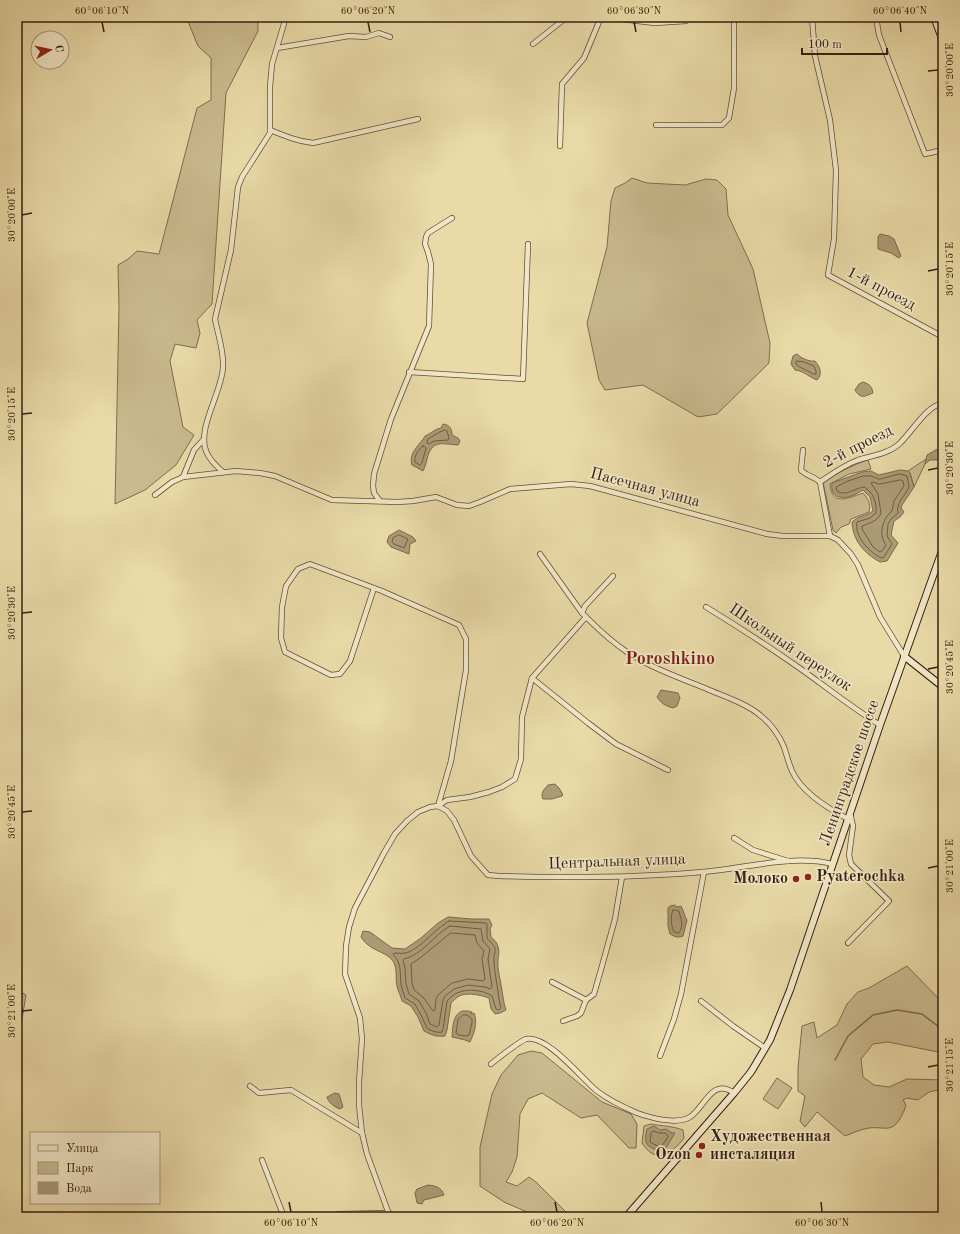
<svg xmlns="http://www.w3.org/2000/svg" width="960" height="1234" font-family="'Old Standard TT',serif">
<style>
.green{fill:#caba8e;stroke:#806c50}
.water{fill:#ac9a74;stroke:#7c694d}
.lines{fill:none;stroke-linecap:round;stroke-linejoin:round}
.shore{stroke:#705c43;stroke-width:1}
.stream{stroke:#7c694d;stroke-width:1.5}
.street-casing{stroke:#624e37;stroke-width:6}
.secondary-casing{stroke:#351f12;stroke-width:8}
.street{stroke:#f1e7c6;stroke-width:4.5}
.secondary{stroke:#f1e7c6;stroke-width:6}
.ticks{fill:none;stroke:#351f12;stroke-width:1.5}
.poi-dot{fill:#8f2418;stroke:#f1e7c6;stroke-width:1.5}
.labels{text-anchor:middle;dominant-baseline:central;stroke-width:3.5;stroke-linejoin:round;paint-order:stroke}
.street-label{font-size:16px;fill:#351f12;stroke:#f1e7c6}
.poi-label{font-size:16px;font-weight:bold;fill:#351f12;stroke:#f1e7c6;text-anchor:start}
.quarter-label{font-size:18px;font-weight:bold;fill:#7a1f14;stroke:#f1e7c6}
.neatline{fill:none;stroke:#351f12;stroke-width:1.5}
.ticks-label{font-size:10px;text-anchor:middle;fill:#351f12}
</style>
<rect width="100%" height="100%" fill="#e9daa7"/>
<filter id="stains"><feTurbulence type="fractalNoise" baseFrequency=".005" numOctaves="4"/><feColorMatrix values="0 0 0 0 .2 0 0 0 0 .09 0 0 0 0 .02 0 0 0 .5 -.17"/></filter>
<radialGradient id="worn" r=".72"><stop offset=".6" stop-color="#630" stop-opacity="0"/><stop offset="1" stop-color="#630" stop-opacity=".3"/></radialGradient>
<!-- green -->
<g class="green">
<polygon points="175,17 258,17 258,31 226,93 212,304 197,320 200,333 196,348 175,344 170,361 183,427 194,435 176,465 145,490 115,504 119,307 118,265 128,259 137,251 159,254 197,108 211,100 211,58 198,46 187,19"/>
<polygon points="632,178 647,183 685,185 706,179 717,180 726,189 728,215 753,269 770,343 769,363 717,414 698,417 643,385 605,390 599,380 587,323 607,247 611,201 615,188 625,183"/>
<polygon points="926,459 925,464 914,487 910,473 908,471"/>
<path d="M868,460L871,469L849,474L830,484C832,507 848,498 863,493C868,498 871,504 869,512L851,519L849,524L841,527L836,533L833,530L823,482C838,473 852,465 868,460Z"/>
<path d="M907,966L943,1003V1053L888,1042L873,1044L861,1059L863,1077L874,1085L889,1087L907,1079L943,1080V1089L929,1092L918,1100L907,1098L903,1100L906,1105C905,1109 903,1113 901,1117C892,1134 884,1126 869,1128C861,1129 853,1133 845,1136L817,1112L805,1127L800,1121L805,1096L798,1091V1068L802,1026L814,1022L817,1038L837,1025L847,1004L858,992L869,988Z"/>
<polygon points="17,990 26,995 22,1019 17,1028"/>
<polygon points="531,1051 542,1053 602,1102 631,1114 637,1124 636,1148 629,1148 597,1115 581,1118 542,1093 528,1099 520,1114 517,1157 512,1172 506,1182 517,1186 529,1177 536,1182 567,1213 563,1217 524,1217 527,1212 504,1202 480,1186 480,1147 492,1094 501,1075 518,1055"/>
<polygon points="777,1078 792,1088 778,1109 763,1099"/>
<path d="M651,1124C661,1126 673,1126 683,1130L684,1138C672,1154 656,1165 642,1143L644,1126Z"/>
</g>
<!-- water -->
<g class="water">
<polygon points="880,234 889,236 894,239 901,256 899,258 891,253 878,249 878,237"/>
<path d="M797,354C801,358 809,362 815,361C820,367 823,374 817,380C809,377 804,371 795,370L791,364L793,356Z"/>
<path d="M863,382C870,384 872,387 873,393C865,396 861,400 855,390L859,384Z"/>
<path d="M443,424C450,425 452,429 452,435L458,438L460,441L458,445C442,444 432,439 427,459C426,463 425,467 423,471L412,465C408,453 420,445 425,436C431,434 434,429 441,428Z"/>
<polygon points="943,446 943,460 930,460 925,464 927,455"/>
<path d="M900,470L908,471L910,473L914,487L902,505L901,508L904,512L900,517L894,521L891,535L898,543L887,561L880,562C864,553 853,541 852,522C858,516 866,516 873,511L870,497L863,490C859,492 855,495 851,496C840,500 830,496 832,483L862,472L871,471L879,475Z"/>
<polygon points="399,530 413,537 416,541 410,544 409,554 391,547 387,542 389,536"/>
<path d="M661,690L678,693L680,698L677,706L673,708C665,706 661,703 657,697Z"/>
<path d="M555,784L559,788L563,795L562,796L552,799H543C540,794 544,789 548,785Z"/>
<path d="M675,905L677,907L681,906C684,911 684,916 687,920L683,936C678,938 675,937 670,934L668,926V908L670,906Z"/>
<path d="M448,917L472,919H489L492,925L490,929L491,937C495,940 497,943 498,947C500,953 498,955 498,960C497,968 500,977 501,985C503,994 503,1002 506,1010L500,1013L495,1014L491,1009L489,998C481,995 467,992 459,996C456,998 453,1001 451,1003L447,1030L445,1036C437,1037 431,1035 424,1031L418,1017L411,1006L402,1001C401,996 398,991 397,986C395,978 398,969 393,961C386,951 369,951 361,937L363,931L370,932L392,948L405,949L421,938L438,923Z"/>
<path d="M462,1011H468L472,1012L471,1014L474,1013C478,1024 474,1033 470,1042L465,1040L452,1037C453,1027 452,1016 462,1011Z"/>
<path d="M335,1093L339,1094L343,1107L340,1109C334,1107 328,1102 327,1097Z"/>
<path d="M654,1126L660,1130L666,1129L672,1133H675L664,1151C658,1151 648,1148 646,1142C645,1139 646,1133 647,1129Z"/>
<path d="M428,1185C436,1186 441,1187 444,1195L424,1200L422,1204L417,1203L415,1193L417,1189Z"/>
</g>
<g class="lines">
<!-- shore -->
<g class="shore">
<path d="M797,361L804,362L814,366L816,371V374H813C809,371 798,367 796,364Z"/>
<polygon points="445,430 447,431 449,438 448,440 434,441 429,444 427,443 428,439 438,433"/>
<path d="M423,446L425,447L426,448L422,463L420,465L415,462C414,456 418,450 423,446Z"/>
<path d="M900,474L907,476L909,487C905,496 896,502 898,513L891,519L888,524L887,536L892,544L884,557L881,558C870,552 854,537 857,522L870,518L876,513C877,502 873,492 864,487C855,488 846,497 837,491L836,487L848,481L863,476H871L879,479Z"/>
<path d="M901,480L903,481L904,486L894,501L892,511C885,516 879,530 883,539C883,541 885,543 886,545L882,551L880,552L873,547L862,529V526C870,523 878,521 881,513L878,494L871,483L873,482L879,484Z"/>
<polygon points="399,535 408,539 404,548 394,544 392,542 393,538"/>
<path d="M673,910L679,911C681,920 684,925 679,933L674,932C671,925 670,917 673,910Z"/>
<path d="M449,921L486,923L487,924V938C490,942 493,944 495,948C496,953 493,956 494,961C494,971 497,982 498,992C499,998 499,1002 501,1008L499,1010L496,1009L492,996C484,990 467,988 457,993C454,994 450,998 447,1001L443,1029L442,1032C437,1033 431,1031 427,1028L421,1015L415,1004L405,998L401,985L400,968L398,961L393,954L395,953C398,953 402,954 405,953C417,952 436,928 449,921Z"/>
<path d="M450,926L481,929L483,941L490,949L488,959L492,987L490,989L485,987L468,985L454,989L445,996L443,1000L439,1025L437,1027L430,1024L426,1013L419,1001L409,994L406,984L405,968L403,960L404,959C422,955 434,935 450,926Z"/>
<polygon points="451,933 475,935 477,943 484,951 482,959 485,979 483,981 468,979 452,983 438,995 436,999 435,1010 433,1011 423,997 414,990 412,983 411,964 420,958"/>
<polygon points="463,1015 467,1015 472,1019 472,1023 469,1035 467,1036 459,1035 456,1033 458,1020"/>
<polygon points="653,1131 659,1133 665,1133 668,1136 668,1137 661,1147 659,1147 650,1142 651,1133"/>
</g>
<!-- stream -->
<polyline class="stream" points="835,1060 848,1036 873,1015 897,1010 922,1014 943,1030"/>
<defs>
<g id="street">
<polyline points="603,17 655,23 686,21 691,17"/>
<polyline points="812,17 815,56 830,120 836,170 834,239 828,275 943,337"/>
<polyline points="876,17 879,35 925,154 943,150"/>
<polyline points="533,44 567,17"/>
<polyline points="277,48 349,36 366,37 379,33 390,37"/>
<polyline points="656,125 722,125 729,118 734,88 734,17"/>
<path d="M270,130C285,136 297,141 313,143L418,119"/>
<polyline points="560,146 562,84 584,58 601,17"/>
<polyline points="409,372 523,379 528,244"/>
<path d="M803,450L801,470C806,476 814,476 820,482L830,536"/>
<path d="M223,472C216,466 209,459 206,451C197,428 222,392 223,367C224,351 218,335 215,319L231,250L238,187L242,177L270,133V87L272,64L286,17"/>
<polyline points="183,477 194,450 204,439"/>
<path d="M820,482C832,474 844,465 858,460C871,456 887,454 898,445C910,435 928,403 943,404"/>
<polyline points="155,495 172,482 183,477 236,471 260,473 275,476 332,500 398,502 413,501 436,497 457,505 469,506 480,502 510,489 571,484 590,486 767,534 783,536 830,536 838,540 851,554 858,565 880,617 904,656"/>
<polyline points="380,501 374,493 373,486 374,474 391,419 429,326 431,264 428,252 425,244 426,237 428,233 452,218"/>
<polyline points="540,554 582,613"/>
<polyline points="374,588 350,661 340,674 331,675 285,652 281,638 282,607 286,586 298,569 310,564 382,591 459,625 466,639 466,670 451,761 438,806"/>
<path d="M706,607C737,626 768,646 798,667C825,686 851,707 880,725"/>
<path d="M586,617C599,630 612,642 627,652C651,668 680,678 707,689C723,696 748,704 761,716C771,724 779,735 784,747C787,756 789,765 793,773C803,793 829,809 848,819"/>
<polyline points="532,678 588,723 616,744 668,770"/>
<path d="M438,806L447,811L454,820L471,856L488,875L499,876C567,878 634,878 702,872C743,869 792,854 832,864"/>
<polyline points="734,838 753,850 788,861"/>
<polyline points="848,943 889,901 851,864 849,855 853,826 850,813"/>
<polyline points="552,982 586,1000"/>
<polyline points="586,1000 594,994 602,966 615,919 622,877"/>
<polyline points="701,1001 733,1026 765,1048"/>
<polyline points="563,1021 577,1016 581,1013 586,1000"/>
<polyline points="660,1056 674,1019 681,994 704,872"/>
<path d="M491,1064C497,1059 520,1041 526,1039C547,1034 582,1079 597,1091C610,1101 623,1107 637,1113C651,1118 677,1125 690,1117C705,1107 712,1077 734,1093"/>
<polyline points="250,1086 259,1093 291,1090 362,1133"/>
<polyline points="262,1160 284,1217"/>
<polyline points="326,1217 339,1214 389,1213"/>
<polyline points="390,1217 367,1154 362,1133 359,1105 359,1082 362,1039 360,1018 345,974 346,946 349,927 355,908 384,853 395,834 407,821 418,812 430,807 438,806 447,800 470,797 489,792 502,787 515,779 521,759 522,717 532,678 586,617 582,613 585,606 613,576"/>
</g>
<g id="secondary">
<polyline points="934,17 943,41"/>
<polyline points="904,656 943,687"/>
<polyline points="626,1217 734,1093 751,1072 770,1040 790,990 880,725 943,548"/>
</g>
</defs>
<!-- street casing -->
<use href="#street" class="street-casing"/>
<!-- secondary casing -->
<use href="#secondary" class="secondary-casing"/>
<!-- street -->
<use href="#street" class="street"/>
<!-- secondary -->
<use href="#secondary" class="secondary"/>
</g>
<!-- ticks -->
<path class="ticks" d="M102,22L104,32M368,22L370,32M634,22L636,32M900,22L901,32M928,71L938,70M22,215L32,213M928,271L938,269M22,414L32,413M928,470L938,468M22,613L32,612M928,669L938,667M22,812L32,811M928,868L938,866M22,1011L32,1010M928,1067L938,1065M289,1202L291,1212M555,1202L557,1212M821,1202L822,1212"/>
<!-- markers -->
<g class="poi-dot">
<circle cx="808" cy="877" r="4"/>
<circle cx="796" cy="879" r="4"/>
<circle cx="702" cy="1146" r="4"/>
<circle cx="699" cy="1155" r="4"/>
</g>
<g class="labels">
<!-- street labels -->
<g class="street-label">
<text transform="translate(881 289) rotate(28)">1-й проезд</text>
<text transform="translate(858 447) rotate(-27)">2-й проезд</text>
<text transform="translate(645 488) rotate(15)">Пасечная улица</text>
<text transform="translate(790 648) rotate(34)">Школьный переулок</text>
<text transform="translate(850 773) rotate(-71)">Ленинградское шоссе</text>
<text transform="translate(617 862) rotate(-2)">Центральная улица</text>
</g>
<!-- poi labels -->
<g class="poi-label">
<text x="816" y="877">Pyaterochka</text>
<text x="788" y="879" text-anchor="end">Молоко</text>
<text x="710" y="1137">Художественная<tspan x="710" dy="18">инсталяция</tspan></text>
<text x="691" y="1155" text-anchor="end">Ozon</text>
</g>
<!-- quarter labels -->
<g class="quarter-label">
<text x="670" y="659">Poroshkino</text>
</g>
</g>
<!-- margin -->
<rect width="960" height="1234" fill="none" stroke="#e9daa7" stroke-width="44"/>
<!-- legend -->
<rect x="30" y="1132" width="130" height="72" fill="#f1e7c6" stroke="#a6977e"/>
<rect x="38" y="1145" width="20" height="6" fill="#f1e7c6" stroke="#a6977e"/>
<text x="66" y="1152" font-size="12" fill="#351f12">Улица</text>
<rect x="38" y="1162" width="20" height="12" fill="#caba8e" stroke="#a6977e"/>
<text x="66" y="1172" font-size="12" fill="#351f12">Парк</text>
<rect x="38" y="1182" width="20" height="12" fill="#ac9a74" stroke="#a6977e"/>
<text x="66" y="1192" font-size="12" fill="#351f12">Вода</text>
<!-- north arrow -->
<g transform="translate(50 50) rotate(81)"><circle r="19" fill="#f1e7c6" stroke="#a6977e"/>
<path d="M0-3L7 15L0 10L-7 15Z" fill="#8f2418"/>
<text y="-6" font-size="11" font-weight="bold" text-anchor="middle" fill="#351f12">С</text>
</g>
<!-- scale -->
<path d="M802 48v6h85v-6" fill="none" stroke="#351f12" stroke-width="2"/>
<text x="808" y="48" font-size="12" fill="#351f12" stroke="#f1e7c6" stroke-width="3" paint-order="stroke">100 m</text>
<rect x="22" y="22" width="916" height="1190" class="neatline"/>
<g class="ticks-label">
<text x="102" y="14">60°06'10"N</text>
<text x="368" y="14">60°06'20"N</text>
<text x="634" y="14">60°06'30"N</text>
<text x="900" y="14">60°06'40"N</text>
<text transform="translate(949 70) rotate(-90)" y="4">30°20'00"E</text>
<text transform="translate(11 215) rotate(-90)" y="4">30°20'00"E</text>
<text transform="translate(949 269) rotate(-90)" y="4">30°20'15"E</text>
<text transform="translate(11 414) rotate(-90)" y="4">30°20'15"E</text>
<text transform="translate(949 468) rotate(-90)" y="4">30°20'30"E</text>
<text transform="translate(11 613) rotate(-90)" y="4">30°20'30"E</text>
<text transform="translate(949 667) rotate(-90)" y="4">30°20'45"E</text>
<text transform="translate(11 812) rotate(-90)" y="4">30°20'45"E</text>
<text transform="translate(949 866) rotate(-90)" y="4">30°21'00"E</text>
<text transform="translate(11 1011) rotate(-90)" y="4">30°21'00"E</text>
<text transform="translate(949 1065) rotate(-90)" y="4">30°21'15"E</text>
<text x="291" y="1226">60°06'10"N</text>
<text x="557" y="1226">60°06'20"N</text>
<text x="822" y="1226">60°06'30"N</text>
</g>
<rect width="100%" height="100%" filter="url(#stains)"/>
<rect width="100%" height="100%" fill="url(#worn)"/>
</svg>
